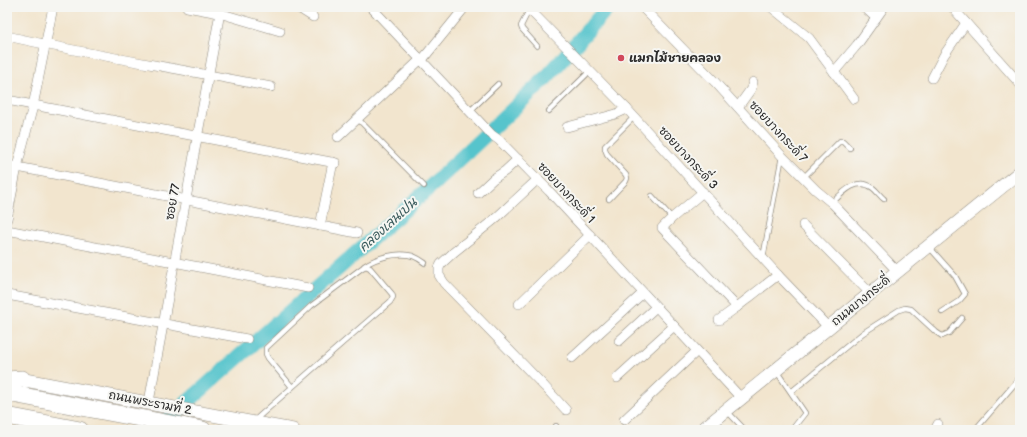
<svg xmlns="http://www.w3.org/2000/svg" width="1027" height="437" font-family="'Balsamiq Sans','Playpen Sans Thai',sans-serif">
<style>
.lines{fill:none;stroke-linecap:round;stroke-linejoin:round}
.river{stroke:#57c4cc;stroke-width:15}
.lane-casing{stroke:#8e887c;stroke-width:6}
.street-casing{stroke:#8e887c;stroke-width:10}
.secondary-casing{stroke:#8e887c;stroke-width:14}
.highway-casing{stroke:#8e887c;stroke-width:18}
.lane{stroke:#fff;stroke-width:4.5}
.street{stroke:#fff;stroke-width:9}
.secondary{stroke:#fff;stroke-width:13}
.highway{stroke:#fff;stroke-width:17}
.poi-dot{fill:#d1495b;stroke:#f6f6f2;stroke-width:1.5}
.labels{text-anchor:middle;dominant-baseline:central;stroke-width:4;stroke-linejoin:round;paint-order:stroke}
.poi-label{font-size:12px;font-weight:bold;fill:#2b2b2b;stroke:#f6f6f2;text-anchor:start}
.street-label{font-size:12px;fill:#2b2b2b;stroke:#f6f6f2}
.water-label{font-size:13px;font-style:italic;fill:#38595b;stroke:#f6f6f2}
</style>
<rect width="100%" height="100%" fill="#f6f6f2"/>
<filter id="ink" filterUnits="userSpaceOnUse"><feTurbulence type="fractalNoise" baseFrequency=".025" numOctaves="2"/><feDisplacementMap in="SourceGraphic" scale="8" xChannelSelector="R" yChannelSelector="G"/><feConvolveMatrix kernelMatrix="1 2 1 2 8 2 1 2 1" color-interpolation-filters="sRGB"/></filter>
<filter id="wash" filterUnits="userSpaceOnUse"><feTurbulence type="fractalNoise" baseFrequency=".012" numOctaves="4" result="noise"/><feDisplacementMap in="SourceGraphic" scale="16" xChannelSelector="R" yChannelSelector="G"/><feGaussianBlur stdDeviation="0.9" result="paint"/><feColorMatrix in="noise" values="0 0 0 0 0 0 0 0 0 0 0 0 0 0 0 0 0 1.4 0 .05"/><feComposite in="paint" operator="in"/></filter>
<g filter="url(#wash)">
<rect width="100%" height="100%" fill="#f2e5ce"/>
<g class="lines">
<!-- river -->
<polyline class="river" points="156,430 428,189 546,78 608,7"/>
</g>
</g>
<g filter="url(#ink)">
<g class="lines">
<defs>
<g id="lane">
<polyline points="529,10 521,26 522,29 537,46"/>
<polyline points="470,111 498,84"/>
<polyline points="549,111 590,71"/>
<polyline points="358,119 424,186"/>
<polyline points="804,177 840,141 843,141 850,148"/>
<polyline points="652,196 672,218"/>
<polyline points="609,199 626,181 627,178 626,175 607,154 605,149 605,146 634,117"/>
<path d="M832,203C842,193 857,176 873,188C877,191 880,196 884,199"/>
<polyline points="930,248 955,276 965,294 959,301 942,312"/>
<polyline points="763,258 782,156"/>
<path d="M364,266C377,257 398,252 413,256C418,258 421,260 425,263"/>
<polyline points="777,372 805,413 794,427 794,430"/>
<polyline points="791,392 863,333 899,310 905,308 911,309 936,332 942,336 949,333 962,318"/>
<polyline points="727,411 745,430"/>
<path d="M254,421C299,381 344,341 390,302L393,297L392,294L370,268L366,266L362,268L311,306L266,348V354L268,358L292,387"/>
<polyline points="556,430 556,426"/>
<polyline points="975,430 1017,381"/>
</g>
<g id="street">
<polyline points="187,7 219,13 280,31"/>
<polyline points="297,7 313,17"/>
<polyline points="371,7 492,135 499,140 549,191 741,398"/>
<polyline points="527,7 627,109 778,275 829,328"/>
<polyline points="642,7 715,82 782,156 816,190 833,204 898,272"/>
<polyline points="771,7 809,38 854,99"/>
<polyline points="864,7 876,18"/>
<polyline points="952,7 1020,84"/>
<path d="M7,36C94,56 183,69 271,87"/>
<polyline points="422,60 465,7"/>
<polyline points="834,72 857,45 884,7"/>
<polyline points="932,78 944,55 966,23"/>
<polyline points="7,100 336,163"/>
<polyline points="738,107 751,89 753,82"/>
<polyline points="567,127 616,114 627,109"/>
<polyline points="338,137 421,59"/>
<polyline points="7,165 357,233"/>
<polyline points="538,179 496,218 454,252 441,264 439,268 439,275 444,283 545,387 566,410"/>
<polyline points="703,192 672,218 662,228 737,307 778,275"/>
<polyline points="478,193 493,179 505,171 518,159"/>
<polyline points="7,219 17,167 33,106 53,7"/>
<polyline points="803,225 871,294"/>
<polyline points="320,226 333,162"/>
<polyline points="7,230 308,288"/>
<polyline points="7,295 247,339"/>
<polyline points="519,304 590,235"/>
<polyline points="719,320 737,307"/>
<polyline points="619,341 656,307"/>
<polyline points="572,358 643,293"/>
<polyline points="617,378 674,326"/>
<polyline points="149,402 221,7"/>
<polyline points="624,420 697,351"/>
<polyline points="935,430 938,424"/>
</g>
<g id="secondary">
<polyline points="14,378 293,430"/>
<polyline points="702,430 1020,172"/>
</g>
<g id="highway">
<polyline points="7,380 22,379"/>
<polyline points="7,393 203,430"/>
<polyline points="7,416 80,430"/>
</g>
</defs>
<!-- lane casing -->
<use href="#lane" class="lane-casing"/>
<!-- street casing -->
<use href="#street" class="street-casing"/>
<!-- secondary casing -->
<use href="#secondary" class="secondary-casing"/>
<!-- highway casing -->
<use href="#highway" class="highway-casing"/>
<!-- lane -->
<use href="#lane" class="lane"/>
<!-- street -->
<use href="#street" class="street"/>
<!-- secondary -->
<use href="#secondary" class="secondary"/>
<!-- highway -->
<use href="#highway" class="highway"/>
</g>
</g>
<!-- markers -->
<circle class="poi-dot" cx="621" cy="58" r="4"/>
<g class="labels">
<!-- poi labels -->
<g class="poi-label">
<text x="629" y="58">แมกไม้ชายคลอง</text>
</g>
<!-- street labels -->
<g class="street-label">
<text transform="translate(778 132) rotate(47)">ซอยบางกระดี่ 7</text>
<text transform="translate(688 158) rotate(47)">ซอยบางกระดี่ 3</text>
<text transform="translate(566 193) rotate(47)">ซอยบางกระดี่ 1</text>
<text transform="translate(173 202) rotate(-80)">ซอย 77</text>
<text transform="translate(861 301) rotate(-39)">ถนนบางกระดี่</text>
<text transform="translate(150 403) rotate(11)">ถนนพระรามที่ 2</text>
</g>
<!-- water labels -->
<g class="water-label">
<text transform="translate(388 225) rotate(-42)">คลองเลนเปน</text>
</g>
</g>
<!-- margin -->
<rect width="1027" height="437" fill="none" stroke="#f6f6f2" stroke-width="24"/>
</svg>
